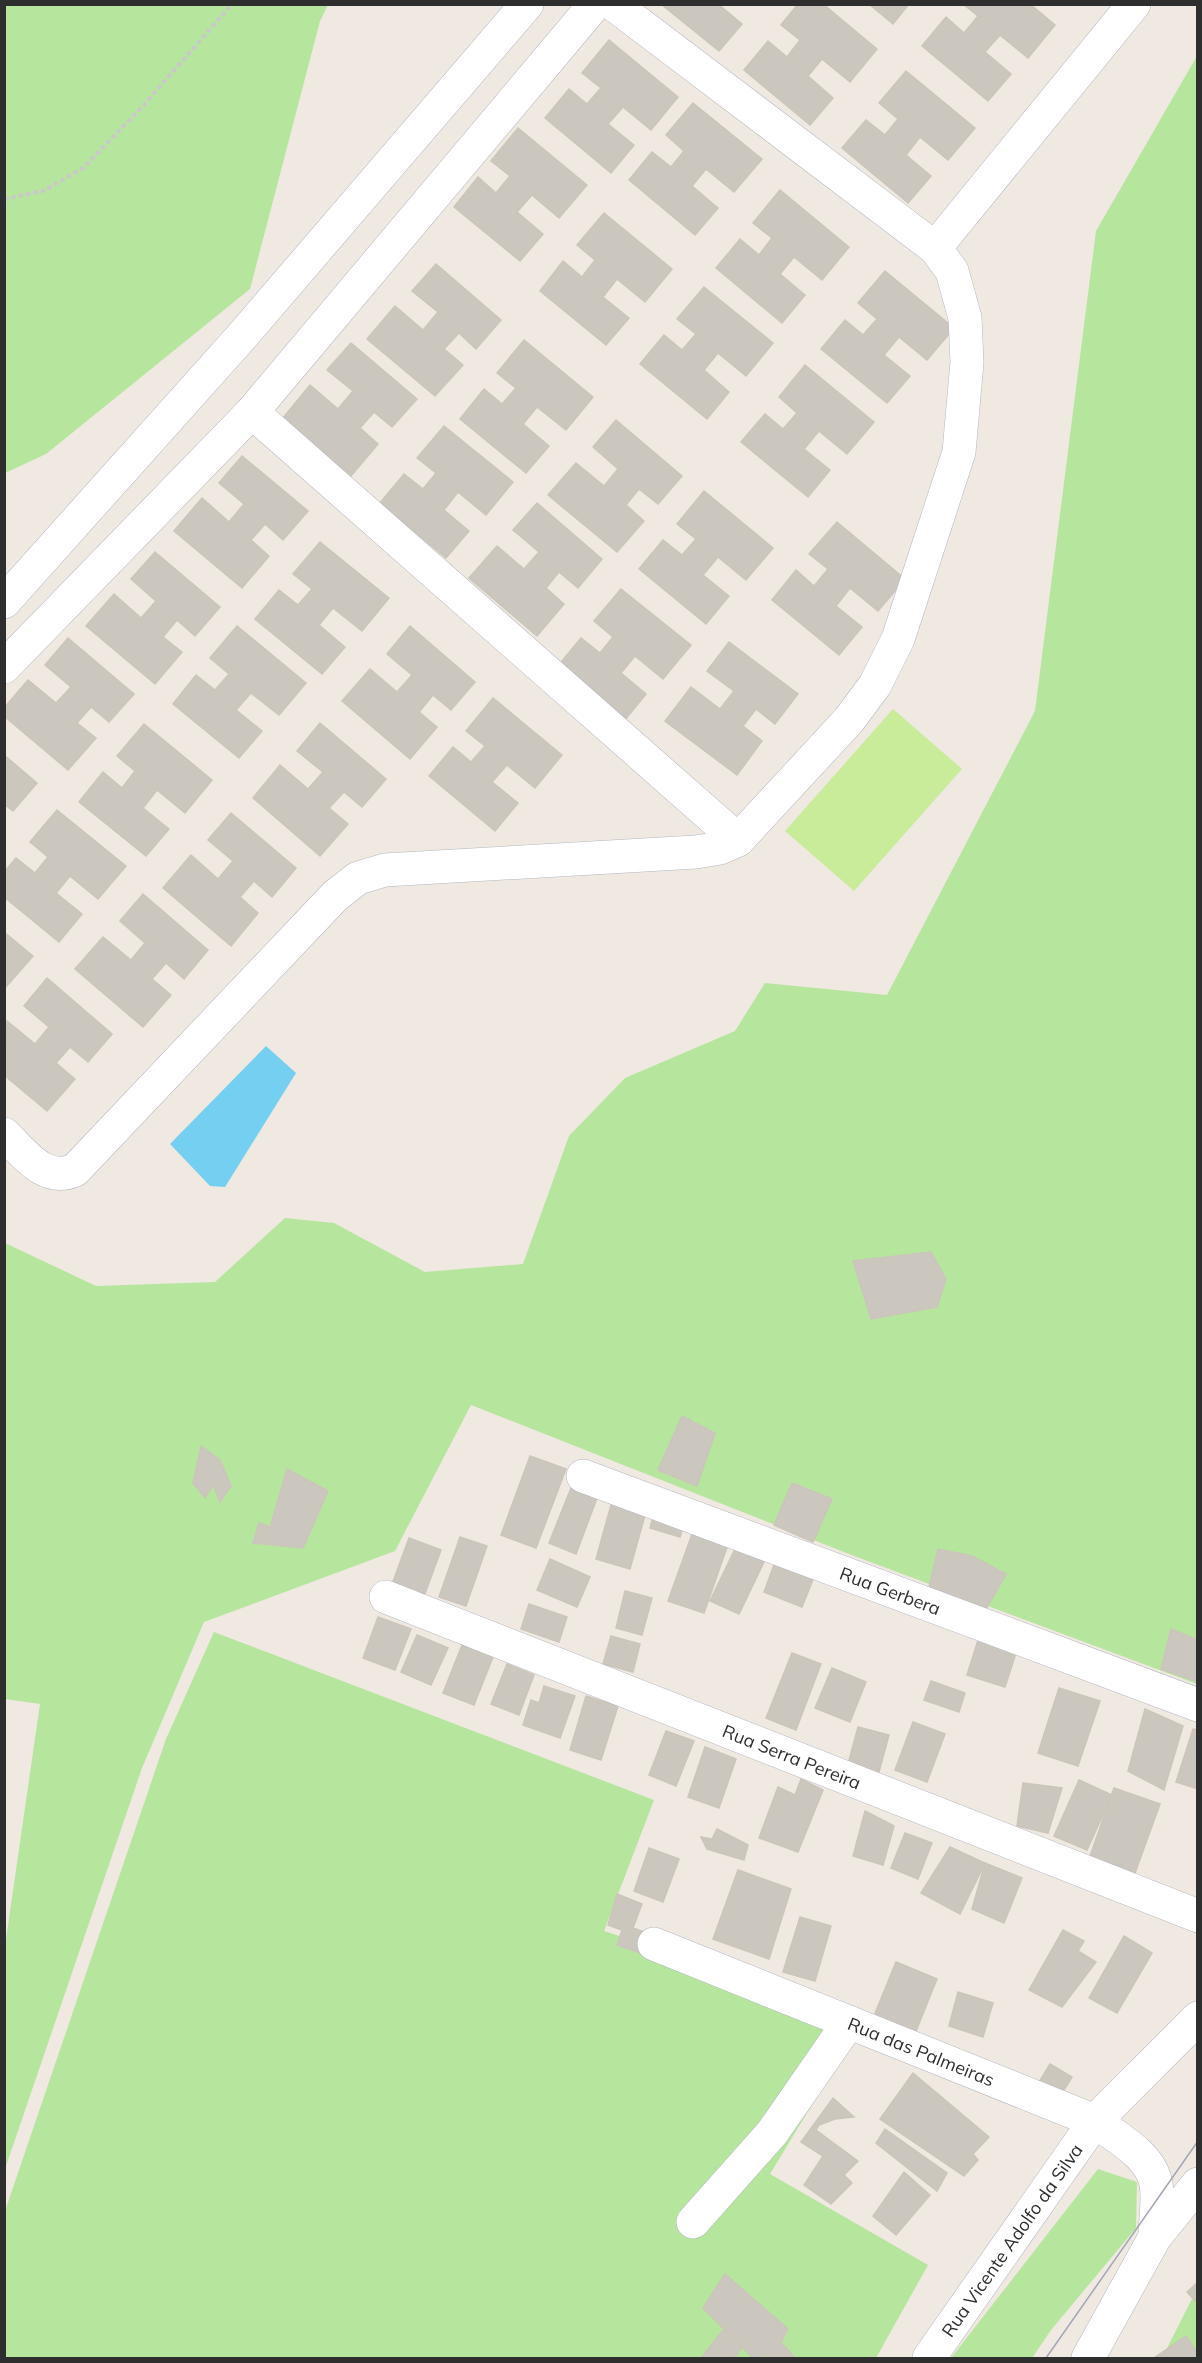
<svg xmlns="http://www.w3.org/2000/svg" width="1202" height="2363" font-family="Mulish,sans-serif">
<style>
.green{fill:#b6e59e}
.pitch{fill:#c9ec9a}
.water{fill:#75cff0}
.building{fill:#cbc7bf;stroke:#cbc5ba;stroke-width:1.5}
.lines{fill:none;stroke-linecap:round;stroke-linejoin:round}
.minor-casing{stroke:#b4b7c1;stroke-width:34}
.path{stroke:#c9c9c9;stroke-width:4;stroke-dasharray:4.5 3;stroke-linecap:butt}
.minor{stroke:#fff;stroke-width:33}
.tram{stroke:#a3a6b8;stroke-width:1.5}
.labels{text-anchor:middle;dominant-baseline:central;stroke-width:4.5;stroke-linejoin:round;paint-order:stroke}
.street-label{font-size:18px;fill:#2e2e2e;stroke:#fff}
</style>
<rect width="100%" height="100%" fill="#efe9e1"/>
<!-- green -->
<g class="green">
<polygon points="4,5 328,5 320,21 250,289 46,454 5,473"/>
<polygon points="1197,56 1197,1684 849,1554 471,1405 395,1551 204,1622 142,1768 5,2169 5,1946 40,1704 5,1699 5,1243 96,1286 215,1282 285,1218 334,1223 425,1272 523,1264 569,1136 625,1078 735,1031 765,983 887,995 1035,711 1096,231"/>
<polygon points="214,1632 654,1800 604,1931 866,2016 770,2174 928,2265 876,2358 5,2358 5,2211 166,1739"/>
<polygon points="1098,2169 1137,2182 1136,2228 1051,2330 1032,2358 951,2358"/>
<polygon points="1197,2289 1197,2358 1162,2358"/>
</g>
<!-- pitch -->
<polygon class="pitch" points="893,709 962,769 854,891 785,831"/>
<!-- water -->
<polygon class="water" points="266,1046 296,1073 225,1187 210,1186 170,1144"/>
<!-- building -->
<g class="building">
<polygon points="661,4 718,4 742,24 719,51"/>
<polygon points="798,4 823,4 877,49 850,82 822,59 808,76 833,98 810,125 744,70 768,41 787,57 800,40 781,25"/>
<polygon points="869,4 909,4 893,24"/>
<polygon points="963,4 1030,4 1055,25 1028,58 1000,35 985,52 1011,74 988,101 922,46 946,17 964,33 978,16"/>
<polygon points="609,40 678,97 651,130 623,107 608,124 634,145 611,173 545,118 569,89 587,104 601,88 582,73"/>
<polygon points="906,71 975,128 948,160 920,137 906,155 931,176 908,203 842,148 866,120 885,135 898,119 879,103"/>
<polygon points="693,103 762,159 734,192 706,169 692,186 718,208 695,235 629,180 652,152 671,167 684,151 666,135"/>
<polygon points="518,128 587,185 559,218 532,195 517,212 543,234 520,261 454,207 478,177 496,193 510,176 491,161"/>
<polygon points="780,190 849,247 822,280 794,257 780,274 805,295 782,323 716,268 740,239 759,255 772,238 753,223"/>
<polygon points="604,213 672,269 645,302 617,279 603,297 629,318 606,345 540,291 563,261 582,277 595,260 577,245"/>
<polygon points="436,264 501,320 476,349 459,333 444,349 463,365 435,396 367,339 395,306 423,330 438,312 412,291"/>
<polygon points="885,271 954,328 927,360 899,337 884,355 910,376 887,403 821,349 845,320 863,335 877,319 858,303"/>
<polygon points="704,287 773,343 746,376 718,353 704,370 729,392 707,419 640,364 664,335 682,350 696,334 677,319"/>
<polygon points="524,340 593,397 566,430 537,407 523,424 549,446 526,473 460,419 484,389 502,404 516,388 497,373"/>
<polygon points="351,343 417,399 392,427 374,412 360,428 378,444 351,476 283,418 310,385 338,409 353,391 327,370"/>
<polygon points="805,365 874,422 847,454 819,431 804,449 830,470 808,497 741,442 765,414 783,429 797,413 779,397"/>
<polygon points="616,420 682,476 658,504 639,489 626,505 644,521 617,552 548,495 576,463 604,486 618,469 593,447"/>
<polygon points="444,426 513,482 486,515 458,492 444,510 469,531 446,558 380,503 404,474 423,489 436,473 417,458"/>
<polygon points="242,456 308,511 283,540 265,524 251,540 269,556 242,588 174,531 202,498 229,522 244,504 219,483"/>
<polygon points="704,491 773,548 746,580 718,557 703,575 729,596 706,624 639,569 663,540 682,555 696,539 677,524"/>
<polygon points="537,503 602,559 578,588 559,572 546,588 564,604 537,636 469,578 497,546 524,569 539,552 513,530"/>
<polygon points="837,522 905,579 878,611 850,588 836,606 862,627 839,655 772,600 796,570 814,586 828,569 809,554"/>
<polygon points="320,542 389,598 362,631 333,608 319,625 345,647 322,674 255,619 279,590 298,605 312,589 293,574"/>
<polygon points="155,552 220,607 195,636 177,620 163,637 182,652 155,684 86,626 114,594 141,618 156,601 131,579"/>
<polygon points="621,589 691,645 663,679 635,656 621,673 646,694 624,721 557,667 581,638 600,653 613,637 594,621"/>
<polygon points="237,626 306,683 279,715 251,693 236,710 262,731 239,758 173,704 196,675 215,690 229,674 210,658"/>
<polygon points="410,626 475,682 451,710 433,695 419,712 437,727 410,759 342,701 370,669 397,692 412,675 387,654"/>
<polygon points="68,638 134,694 109,722 91,707 77,723 96,738 68,770 4,716 4,708 28,680 56,703 71,687 45,665"/>
<polygon points="729,642 798,694 775,724 756,709 743,726 762,741 737,775 665,721 691,687 720,709 734,691 707,671"/>
<polygon points="493,698 562,755 535,788 507,765 492,782 518,803 495,831 429,776 453,747 471,762 485,746 466,731"/>
<polygon points="320,723 386,779 362,807 344,792 329,808 348,824 320,856 253,798 280,765 308,789 323,772 297,751"/>
<polygon points="144,724 212,780 185,813 157,790 143,808 169,829 146,856 79,802 103,772 122,788 135,771 117,756"/>
<polygon points="4,755 37,783 13,811 4,804"/>
<polygon points="57,810 126,866 98,899 70,876 56,893 82,914 59,942 4,897 4,872 16,858 35,873 48,857 30,842"/>
<polygon points="231,813 296,868 272,897 254,881 240,897 258,913 231,946 163,888 191,855 218,879 233,861 208,840"/>
<polygon points="143,894 208,950 184,979 166,963 152,979 171,995 143,1027 75,969 103,937 131,960 145,943 120,921"/>
<polygon points="4,932 33,956 5,988 4,988"/>
<polygon points="47,978 112,1034 88,1062 70,1047 56,1063 75,1079 47,1111 4,1075 7,1021 35,1044 49,1027 24,1006"/>
<polygon points="931,1252 946,1279 937,1307 871,1319 853,1261"/>
<polygon points="682,1416 715,1433 697,1486 658,1470"/>
<polygon points="201,1446 220,1460 231,1486 220,1502 213,1485 205,1498 193,1483"/>
<polygon points="530,1456 566,1469 536,1548 501,1535"/>
<polygon points="287,1469 328,1491 303,1548 253,1543 259,1523 270,1527"/>
<polygon points="573,1483 599,1493 576,1554 549,1543"/>
<polygon points="792,1483 832,1499 813,1542 774,1525"/>
<polygon points="613,1498 647,1508 630,1569 596,1559"/>
<polygon points="654,1513 685,1522 680,1537 650,1528"/>
<polygon points="696,1523 731,1536 704,1613 668,1601"/>
<polygon points="460,1537 487,1546 466,1606 439,1597"/>
<polygon points="409,1538 441,1550 423,1599 391,1587"/>
<polygon points="735,1549 764,1562 739,1614 710,1601"/>
<polygon points="938,1549 972,1556 1006,1574 985,1611 929,1587"/>
<polygon points="550,1559 590,1577 577,1607 537,1590"/>
<polygon points="775,1562 814,1577 802,1607 764,1592"/>
<polygon points="625,1591 652,1598 642,1635 616,1628"/>
<polygon points="529,1604 567,1617 559,1642 521,1629"/>
<polygon points="378,1617 411,1629 395,1670 363,1658"/>
<polygon points="1171,1629 1198,1640 1198,1682 1161,1669"/>
<polygon points="417,1635 448,1648 431,1685 401,1672"/>
<polygon points="611,1636 640,1644 633,1672 603,1664"/>
<polygon points="979,1637 1017,1650 1005,1687 967,1675"/>
<polygon points="462,1645 493,1657 474,1705 443,1693"/>
<polygon points="792,1653 821,1664 796,1730 766,1718"/>
<polygon points="507,1664 534,1675 519,1715 491,1704"/>
<polygon points="832,1668 866,1682 850,1722 815,1708"/>
<polygon points="931,1681 965,1693 959,1712 924,1700"/>
<polygon points="544,1686 575,1696 560,1738 523,1725 531,1700 539,1703"/>
<polygon points="1059,1688 1100,1701 1078,1766 1038,1753"/>
<polygon points="586,1696 618,1706 601,1760 570,1750"/>
<polygon points="1145,1709 1183,1726 1164,1790 1128,1771"/>
<polygon points="913,1722 945,1734 927,1782 895,1770"/>
<polygon points="858,1727 889,1735 879,1772 848,1764"/>
<polygon points="1193,1729 1198,1730 1198,1789 1176,1782"/>
<polygon points="666,1731 694,1741 676,1786 649,1775"/>
<polygon points="705,1747 736,1759 719,1808 688,1797"/>
<polygon points="801,1779 823,1790 798,1852 759,1838 778,1787 795,1795"/>
<polygon points="1079,1780 1112,1795 1087,1850 1054,1836"/>
<polygon points="1023,1783 1062,1788 1048,1833 1017,1826"/>
<polygon points="1114,1788 1160,1804 1135,1873 1090,1856"/>
<polygon points="865,1811 894,1826 883,1865 853,1856"/>
<polygon points="717,1829 748,1845 744,1860 707,1849 701,1837 712,1839"/>
<polygon points="905,1833 932,1843 918,1879 891,1868"/>
<polygon points="950,1847 985,1863 960,1914 921,1893"/>
<polygon points="649,1848 679,1859 663,1902 634,1891"/>
<polygon points="985,1863 1022,1878 1004,1923 972,1909"/>
<polygon points="738,1870 791,1889 769,1959 713,1939"/>
<polygon points="617,1894 642,1904 633,1928 650,1934 641,1953 617,1945 622,1930 608,1925"/>
<polygon points="800,1917 831,1926 815,1981 783,1972"/>
<polygon points="1063,1930 1084,1941 1078,1951 1096,1962 1062,2007 1029,1990"/>
<polygon points="1124,1936 1152,1953 1117,2013 1089,1998"/>
<polygon points="896,1962 937,1979 912,2041 871,2023"/>
<polygon points="958,1992 993,2003 983,2037 949,2026"/>
<polygon points="1050,2064 1072,2077 1058,2100 1036,2087"/>
<polygon points="913,2073 989,2137 973,2154 978,2160 964,2176 880,2119"/>
<polygon points="833,2098 854,2117 835,2119 819,2125 816,2130 858,2161 844,2175 852,2183 831,2204 804,2185 823,2156 801,2142"/>
<polygon points="885,2129 947,2173 937,2191 876,2143"/>
<polygon points="904,2172 930,2195 896,2235 873,2216"/>
<polygon points="725,2274 788,2329 781,2342 795,2358 771,2358 769,2355 753,2358 703,2308"/>
<polygon points="1198,2282 1198,2304 1187,2292"/>
<polygon points="724,2329 742,2347 735,2358 701,2358"/>
<polygon points="1186,2336 1198,2354 1198,2358 1154,2358"/>
</g>
<g class="lines">
<defs>
<g id="minor">
<polyline points="613,4 935,248"/>
<polyline points="252,412 738,840"/>
<polyline points="4,602 243,335 527,4"/>
<polyline points="4,667 252,412 595,4"/>
<path d="M4,1134C24,1153 45,1184 75,1170L335,896L358,878L385,870L696,852L720,848L738,840L849,720L875,685L898,639L959,452L967,362L965,318L952,271L935,248L1134,4"/>
<path id="s1" d="M583,1476L1198,1705"/>
<path id="s2" d="M386,1597L1198,1916"/>
<path id="s3" d="M654,1944L1095,2121C1117,2138 1151,2155 1156,2184C1159,2200 1155,2220 1155,2237"/>
<polyline points="693,2222 772,2133 849,2022"/>
<path id="s4" d="M929,2358L1095,2121L1198,2018"/>
<polyline points="1088,2358 1155,2237 1198,2184"/>
</g>
</defs>
<!-- minor casing -->
<use href="#minor" class="minor-casing"/>
<!-- path -->
<polyline class="path" points="4,199 43,191 83,168 142,107 232,4"/>
<!-- minor -->
<use href="#minor" class="minor"/>
<!-- tram -->
<polyline class="tram" points="1046,2358 1198,2141"/>
</g>
<g class="labels">
<!-- street labels -->
<g class="street-label">
<text stroke="none"><textPath href="#s1" startOffset="328">Rua Gerbera</textPath></text>
<text stroke="none"><textPath href="#s2" startOffset="436">Rua Serra Pereira</textPath></text>
<text stroke="none"><textPath href="#s3" startOffset="288">Rua das Palmeiras</textPath></text>
<text stroke="none"><textPath href="#s4" startOffset="144">Rua Vicente Adolfo da Silva</textPath></text>
</g>
</g>
<!-- border -->
<rect width="1202" height="2363" fill="none" stroke="#2e2e2e" stroke-width="12"/>
</svg>
